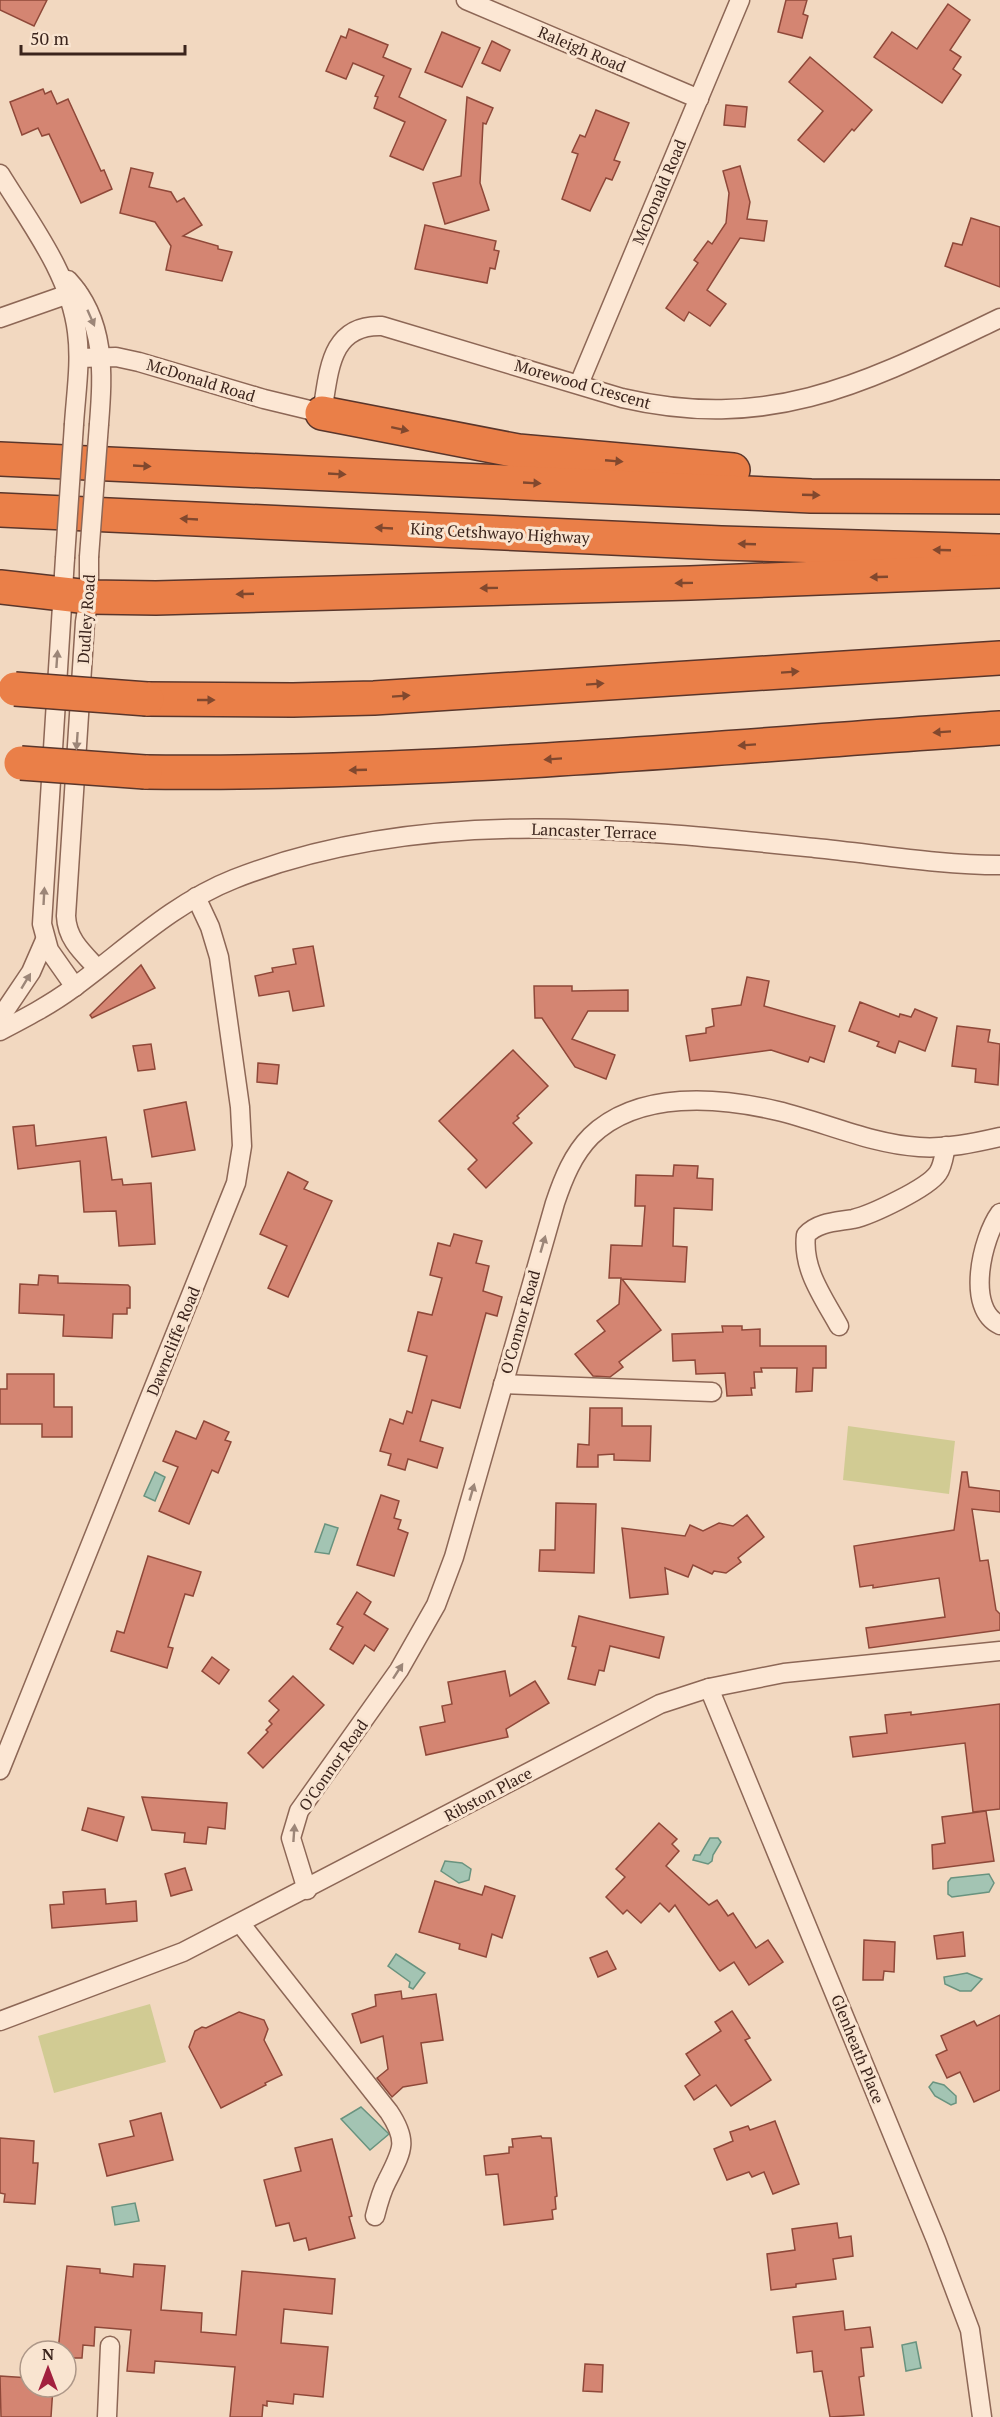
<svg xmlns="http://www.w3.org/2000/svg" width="1000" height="2417" font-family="'PT Serif',serif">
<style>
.grass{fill:#d1cb93}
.water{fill:#a3c4b3;stroke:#69937f;stroke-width:1.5}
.building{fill:#d48572;stroke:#8f4839;stroke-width:1.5}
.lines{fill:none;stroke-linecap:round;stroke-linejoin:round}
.minor-casing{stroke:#8d6756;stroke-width:21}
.motorway-casing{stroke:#5a362b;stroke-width:36}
.minor{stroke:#fce7d4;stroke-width:18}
.motorway{stroke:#ea7f48;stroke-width:33}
.minor-bridge-casing{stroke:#8d6756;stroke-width:21;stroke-linecap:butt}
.motorway-bridge-casing{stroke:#5a362b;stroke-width:36;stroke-linecap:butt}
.minor-bridge{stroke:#fce7d4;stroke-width:18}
.motorway-bridge{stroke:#ea7f48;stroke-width:33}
.oneway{fill:#9c8678}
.oneway2{fill:#81482e}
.labels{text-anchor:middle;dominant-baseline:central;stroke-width:6;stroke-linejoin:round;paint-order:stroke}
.street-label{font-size:16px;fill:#3b241c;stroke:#f9e4d0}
</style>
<rect width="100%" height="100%" fill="#f2d8c0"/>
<!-- grass -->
<g class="grass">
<polygon points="848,1426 955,1441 949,1494 843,1480"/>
<polygon points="150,2004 166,2062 54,2093 38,2036"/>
</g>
<!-- water -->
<g class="water">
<polygon points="155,1472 165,1477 155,1501 144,1496"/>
<polygon points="325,1524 338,1528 329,1554 315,1552"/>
<polygon points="710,1838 718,1838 721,1842 713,1855 712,1861 708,1864 693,1860 695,1855 700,1855"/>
<polygon points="445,1861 462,1863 471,1869 469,1880 459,1883 441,1871"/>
<polygon points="989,1874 994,1883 989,1892 952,1897 948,1894 948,1882 951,1878"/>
<polygon points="396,1954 425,1973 413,1989 409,1987 410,1982 388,1966"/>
<polygon points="967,1973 982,1979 971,1991 960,1991 945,1984 944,1977"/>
<polygon points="933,2082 944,2085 956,2096 956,2103 951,2105 935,2096 929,2087"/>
<polygon points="361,2107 389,2134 370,2150 341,2119"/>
<polygon points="135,2203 139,2221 115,2225 112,2207"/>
<polygon points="916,2342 921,2368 906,2371 902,2345"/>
</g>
<!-- building -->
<g class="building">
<polygon points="0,0 47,0 34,26 0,10"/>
<polygon points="786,0 807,0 803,14 808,16 802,38 778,32"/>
<polygon points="948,4 970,20 950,50 961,57 953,69 961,75 942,103 874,57 892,32 917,49"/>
<polygon points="349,29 388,45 383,57 411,69 399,97 446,120 423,170 390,156 405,122 374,108 378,97 375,96 384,76 353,63 346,79 326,71 341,36 346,38"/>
<polygon points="442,32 480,48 462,87 425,72"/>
<polygon points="492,41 510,50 500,71 482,63"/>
<polygon points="810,57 872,110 854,131 852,129 824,162 798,140 823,111 789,82"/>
<polygon points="43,89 45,94 51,91 57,104 68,99 101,171 104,170 112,189 81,203 49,134 42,136 38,128 22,135 10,102"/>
<polygon points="467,97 493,108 486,124 483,123 480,183 489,210 445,224 433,183 461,176"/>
<polygon points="726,105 747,107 745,127 724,125"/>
<polygon points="596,110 629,123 614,160 620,162 612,180 606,178 590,211 562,199 578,154 572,152 580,135 585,137"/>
<polygon points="740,166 750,202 747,219 767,221 764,241 740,238 707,290 726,304 710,326 689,312 684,321 666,308 698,263 694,260 708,241 712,244 726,223 729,193 723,171"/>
<polygon points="131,168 153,173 149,187 171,192 177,202 184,198 202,225 183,236 218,246 218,249 232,252 222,281 166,270 171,246 155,222 120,213"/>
<polygon points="971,218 1000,227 1000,287 945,266 953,243 962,245"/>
<polygon points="425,225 496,241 494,250 499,251 495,269 490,268 487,283 415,269"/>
<polygon points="313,946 324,1006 293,1011 289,991 259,996 255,976 273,972 272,968 296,964 293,949"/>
<polygon points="141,965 155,988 92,1018 90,1015"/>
<polygon points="747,977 769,981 764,1006 835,1026 824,1062 810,1057 808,1062 771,1050 690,1061 686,1036 706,1033 706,1028 714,1026 712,1009 741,1005"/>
<polygon points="534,986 572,986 572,991 628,990 628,1011 588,1011 572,1039 615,1055 606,1079 575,1067 542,1018 535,1018"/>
<polygon points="860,1002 899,1017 900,1014 911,1017 915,1009 937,1018 925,1051 899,1041 895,1053 877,1046 879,1042 849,1031"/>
<polygon points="957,1026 990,1030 988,1042 1000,1044 998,1085 975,1082 976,1069 952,1066"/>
<polygon points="151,1044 155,1069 138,1071 133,1046"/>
<polygon points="513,1050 548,1086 517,1116 519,1118 513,1123 532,1143 486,1188 468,1169 477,1160 439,1121"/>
<polygon points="258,1063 279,1065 277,1084 257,1082"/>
<polygon points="186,1102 195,1150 152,1157 144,1110"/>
<polygon points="34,1125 36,1146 106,1137 112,1180 122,1179 123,1185 151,1183 155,1244 119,1246 116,1211 84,1212 80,1161 18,1169 13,1127"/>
<polygon points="674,1165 698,1166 697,1178 713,1179 712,1210 674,1208 673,1246 687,1247 685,1282 622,1279 661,1330 619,1362 623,1367 610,1377 593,1376 575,1354 605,1331 597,1321 619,1304 621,1278 609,1278 611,1245 642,1246 645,1206 635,1206 636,1175 673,1176"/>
<polygon points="288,1172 308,1182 304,1189 332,1201 288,1297 268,1288 287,1246 260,1234"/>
<polygon points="454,1234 482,1241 476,1263 489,1266 483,1291 502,1297 497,1316 486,1313 460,1408 432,1400 420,1441 443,1448 437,1468 408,1459 405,1470 388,1465 391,1454 380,1451 390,1419 403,1424 407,1411 412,1413 427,1356 408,1351 418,1312 432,1315 442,1278 430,1275 438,1243 450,1246"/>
<polygon points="39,1275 58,1276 58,1283 128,1285 130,1287 130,1308 127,1308 127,1314 113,1314 112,1338 63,1336 64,1315 19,1313 20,1284 38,1285"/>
<polygon points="722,1326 742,1326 742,1330 760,1329 760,1346 826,1346 826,1368 813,1368 812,1391 796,1392 797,1368 761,1368 762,1372 754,1372 755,1388 751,1388 752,1395 727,1396 725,1373 696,1374 695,1360 673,1361 672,1334 723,1332"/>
<polygon points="7,1374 54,1374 54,1407 72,1407 72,1437 42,1437 42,1424 0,1424 0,1389 7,1389"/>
<polygon points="590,1408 622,1408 622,1426 651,1426 650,1461 614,1460 614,1454 598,1455 598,1467 577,1467 578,1444 589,1445"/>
<polygon points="204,1421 229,1432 225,1440 231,1442 218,1473 212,1470 189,1524 159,1511 178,1467 163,1461 176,1431 196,1439"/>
<polygon points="962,1472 967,1472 969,1487 1000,1491 1000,1512 972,1509 980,1561 988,1560 996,1610 1000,1614 1000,1630 869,1648 866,1628 945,1617 939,1578 873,1588 873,1585 860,1587 854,1546 954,1530"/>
<polygon points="381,1495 399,1501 394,1518 401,1520 398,1529 408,1533 394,1576 357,1565"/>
<polygon points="556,1503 596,1504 594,1573 539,1571 540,1550 555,1550"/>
<polygon points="747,1515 764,1537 738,1558 741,1562 726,1573 714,1571 712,1574 693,1565 688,1577 665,1568 668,1594 630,1598 622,1528 685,1536 690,1525 703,1531 719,1523 733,1526"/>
<polygon points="148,1556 201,1572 193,1596 185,1594 168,1647 173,1648 167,1668 111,1651 117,1631 124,1633"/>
<polygon points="357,1592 371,1602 364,1614 388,1629 374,1651 365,1645 353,1664 330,1649 343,1627 337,1624"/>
<polygon points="579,1616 664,1637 659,1658 610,1646 604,1671 599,1670 595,1685 568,1679 576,1647 572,1646"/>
<polygon points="212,1657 229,1670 219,1684 202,1671"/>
<polygon points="505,1671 510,1696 535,1681 549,1703 506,1729 508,1737 426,1755 420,1727 445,1722 442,1706 452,1704 448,1682"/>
<polygon points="293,1676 324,1705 263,1768 248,1753 268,1732 266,1730 272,1724 269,1721 279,1710 269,1701"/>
<polygon points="1000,1704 1000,1809 973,1812 965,1743 853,1757 850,1737 887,1733 885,1715 911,1712 911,1715"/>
<polygon points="142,1797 227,1803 225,1829 208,1827 206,1844 184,1842 185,1833 152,1830"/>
<polygon points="88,1808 124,1817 117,1841 82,1830"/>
<polygon points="986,1811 994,1861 933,1869 932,1845 945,1843 942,1817"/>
<polygon points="659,1823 677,1839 672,1844 679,1851 666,1866 709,1905 717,1900 728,1916 733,1913 756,1948 768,1940 783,1962 749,1985 734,1962 720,1971 718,1969 675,1905 669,1912 660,1903 641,1923 627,1910 623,1914 606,1897 625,1877 616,1869"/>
<polygon points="185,1868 192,1890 171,1896 165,1874"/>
<polygon points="435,1881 482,1895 485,1886 515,1896 502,1938 492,1934 486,1957 459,1949 460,1944 419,1932"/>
<polygon points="105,1889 106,1904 136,1901 137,1921 52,1928 50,1905 64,1904 63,1892"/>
<polygon points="963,1932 965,1956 937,1959 934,1936"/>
<polygon points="864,1940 895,1942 894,1972 884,1971 883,1980 863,1980"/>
<polygon points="607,1951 616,1969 598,1977 590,1958"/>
<polygon points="401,1991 402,1999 436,1994 443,2040 421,2043 427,2083 403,2087 392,2097 377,2078 388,2069 383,2036 361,2043 352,2014 376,2006 375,1995"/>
<polygon points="732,2011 750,2038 745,2040 771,2080 731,2106 716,2085 694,2100 685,2086 700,2075 686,2054 721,2031 715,2022"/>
<polygon points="239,2012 264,2020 268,2029 264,2040 282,2075 265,2083 266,2085 221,2108 189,2047 195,2031 202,2027 206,2028"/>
<polygon points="1000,2015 1000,2090 974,2102 960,2072 947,2078 936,2055 947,2050 941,2036 974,2021 977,2026"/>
<polygon points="161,2113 173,2160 107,2176 99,2144 134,2136 130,2121"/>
<polygon points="775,2121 799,2184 773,2194 764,2172 752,2177 749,2172 727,2180 714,2149 733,2141 730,2132 748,2126 750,2130"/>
<polygon points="541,2136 542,2138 551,2138 557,2196 555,2197 556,2209 552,2210 553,2219 504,2225 498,2174 486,2175 484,2156 509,2153 509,2147 513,2147 512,2139"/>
<polygon points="0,2138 34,2141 33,2163 38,2163 35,2204 4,2202 5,2194 0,2193"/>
<polygon points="332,2139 352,2216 349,2217 355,2238 309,2250 306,2238 294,2241 289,2223 276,2226 264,2180 301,2171 295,2148"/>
<polygon points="837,2223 839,2238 851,2236 853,2256 833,2259 836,2279 796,2284 796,2287 771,2290 767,2254 795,2250 792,2229"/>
<polygon points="134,2264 165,2266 161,2310 202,2313 201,2332 236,2335 242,2271 335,2279 332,2314 284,2309 281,2343 328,2347 323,2397 294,2394 293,2404 267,2401 267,2406 263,2405 262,2417 230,2417 235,2367 155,2361 154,2373 127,2371 131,2330 95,2327 94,2346 83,2345 82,2358 66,2358 66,2351 58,2351 67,2266 100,2269 100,2273 133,2277"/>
<polygon points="843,2311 845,2330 870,2327 873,2347 861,2348 864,2376 859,2377 864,2415 830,2417 822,2371 814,2372 812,2351 797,2353 793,2317"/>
<polygon points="585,2364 603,2365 602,2392 583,2391"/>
<polygon points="0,2376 30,2378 30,2387 53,2387 51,2417 1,2417"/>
</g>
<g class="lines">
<defs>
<g id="minor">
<polyline points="466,0 699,99"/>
<path d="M0,174C30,223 70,274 77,332C81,362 76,393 74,424"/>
<path d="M68,280C106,321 103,373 99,424"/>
<polyline points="0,318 77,291"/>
<path d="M79,358L116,357L139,362L264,399L322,413C329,373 329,324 382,326L622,398C773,433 869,381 1000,318"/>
<polyline points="579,384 740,0"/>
<path d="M89,557V597L85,622L66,916C67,939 82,952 97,968"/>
<polyline points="65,558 42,924 49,950 75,987"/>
<polyline points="0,1018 31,972 45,940"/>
<path d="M0,1031C25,1018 50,1005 73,988C125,950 173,903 234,879C419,806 622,828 815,848C876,854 939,865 1000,865"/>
<path d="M1000,1213C982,1238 965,1309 1000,1325"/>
<path d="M839,1326C823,1297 802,1269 806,1235C818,1222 836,1222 853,1219C871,1215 928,1188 938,1173C943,1166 944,1155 946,1146"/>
<polyline points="503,1384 712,1392"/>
<polyline points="709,1688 936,2240 970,2330 982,2417"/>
<polyline points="0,1770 236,1183 242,1146 240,1107 219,957 210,927 196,897"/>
<path d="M307,1890L291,1838L299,1811L399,1670L436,1605L454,1557L555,1203C563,1179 573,1154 591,1136C639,1090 719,1097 778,1111C824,1122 871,1144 919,1147C946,1149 974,1143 1000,1137"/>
<path d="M240,1923L389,2112C409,2142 402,2151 387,2181C381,2192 378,2204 375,2216"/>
<polyline points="0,2021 183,1952 660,1704 709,1688 784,1673 1000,1651"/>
<polyline points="107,2417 110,2346"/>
</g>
<g id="motorway">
<polyline points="322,413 518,451 733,470"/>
<polyline points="0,459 811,496 1000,497"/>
<polyline points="0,510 721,543 998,551"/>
<polyline points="0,587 89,597 156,598 690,583 1000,571"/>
<polyline points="147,699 293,700 374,698 1000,658"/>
<path d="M145,772C431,775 715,747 1000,728"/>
</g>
</defs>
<!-- minor casing -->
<use href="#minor" class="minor-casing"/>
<!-- motorway casing -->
<use href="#motorway" class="motorway-casing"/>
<!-- minor -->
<use href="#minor" class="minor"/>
<!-- motorway -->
<use href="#motorway" class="motorway"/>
<defs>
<g id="minor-bridge">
<polyline points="89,557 99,424"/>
<polyline points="65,558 74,424"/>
</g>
<g id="motorway-bridge">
<polyline points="15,689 147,699"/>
<polyline points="21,763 145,772"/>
</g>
</defs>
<!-- minor-bridge casing -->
<use href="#minor-bridge" class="minor-bridge-casing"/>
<!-- motorway-bridge casing -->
<use href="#motorway-bridge" class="motorway-bridge-casing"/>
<!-- minor-bridge -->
<use href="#minor-bridge" class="minor-bridge"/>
<!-- motorway-bridge -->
<use href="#motorway-bridge" class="motorway-bridge"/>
</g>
<!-- one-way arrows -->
<defs><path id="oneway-solid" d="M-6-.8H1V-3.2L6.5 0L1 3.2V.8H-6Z" transform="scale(1.5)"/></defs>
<g class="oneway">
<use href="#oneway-solid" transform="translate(91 318) rotate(66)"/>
<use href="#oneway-solid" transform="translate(57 659) rotate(-86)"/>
<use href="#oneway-solid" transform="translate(77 741) rotate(94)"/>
<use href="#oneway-solid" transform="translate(44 896) rotate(-87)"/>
<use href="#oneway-solid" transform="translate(26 981) rotate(-59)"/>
<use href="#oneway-solid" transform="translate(543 1244) rotate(-74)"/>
<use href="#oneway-solid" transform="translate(472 1492) rotate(-74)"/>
<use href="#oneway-solid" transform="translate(398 1671) rotate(-57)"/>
<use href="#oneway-solid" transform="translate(294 1833) rotate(-86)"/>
</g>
<g class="oneway2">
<use href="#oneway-solid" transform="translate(400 429) rotate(12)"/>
<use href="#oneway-solid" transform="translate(614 461) rotate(5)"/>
<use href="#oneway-solid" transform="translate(142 466) rotate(3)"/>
<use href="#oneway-solid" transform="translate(337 474) rotate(3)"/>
<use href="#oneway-solid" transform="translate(532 483) rotate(3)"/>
<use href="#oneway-solid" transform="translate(811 495) rotate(2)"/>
<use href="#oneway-solid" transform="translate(189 519) rotate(-177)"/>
<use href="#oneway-solid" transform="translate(384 528) rotate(-177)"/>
<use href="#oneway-solid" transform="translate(747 544) rotate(-178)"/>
<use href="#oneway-solid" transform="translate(942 550) rotate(-178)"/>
<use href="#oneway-solid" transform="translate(879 577) rotate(178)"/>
<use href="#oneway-solid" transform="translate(684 583) rotate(179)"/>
<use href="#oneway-solid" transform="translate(489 588) rotate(179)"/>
<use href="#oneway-solid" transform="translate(245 594) rotate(178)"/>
<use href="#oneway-solid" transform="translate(790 672) rotate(-4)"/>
<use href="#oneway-solid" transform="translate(595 684) rotate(-4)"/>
<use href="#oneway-solid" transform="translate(401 696) rotate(-4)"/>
<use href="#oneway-solid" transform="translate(206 700)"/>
<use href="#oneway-solid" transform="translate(942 732) rotate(176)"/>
<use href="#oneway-solid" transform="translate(747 745) rotate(176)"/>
<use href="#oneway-solid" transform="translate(553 759) rotate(176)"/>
<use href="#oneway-solid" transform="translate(358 770) rotate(178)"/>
</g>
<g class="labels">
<!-- street labels -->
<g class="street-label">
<text transform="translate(582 49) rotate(23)">Raleigh Road</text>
<text transform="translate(659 192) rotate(-67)">McDonald Road</text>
<text transform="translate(201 380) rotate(17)">McDonald Road</text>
<text transform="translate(583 384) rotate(16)">Morewood Crescent</text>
<text transform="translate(500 533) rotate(3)">King Cetshwayo Highway</text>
<text transform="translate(86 619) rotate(-86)">Dudley Road</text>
<text transform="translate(594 831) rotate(2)">Lancaster Terrace</text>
<text transform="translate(520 1322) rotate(-74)">O'Connor Road</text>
<text transform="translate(173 1341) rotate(-68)">Dawncliffe Road</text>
<text transform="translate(333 1765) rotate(-55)">O'Connor Road</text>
<text transform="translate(488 1794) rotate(-28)">Ribston Place</text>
<text transform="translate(858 2049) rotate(68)">Glenheath Place</text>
</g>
</g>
<!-- north arrow -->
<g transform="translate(48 2369)"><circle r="28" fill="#f9e4d0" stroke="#ad9788" stroke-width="1.5"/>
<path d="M0-4.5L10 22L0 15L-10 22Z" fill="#a2203e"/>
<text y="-9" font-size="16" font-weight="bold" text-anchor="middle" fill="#3b241c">N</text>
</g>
<!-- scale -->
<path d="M21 45v9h164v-9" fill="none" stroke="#3b241c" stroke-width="3"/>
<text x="30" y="45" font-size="18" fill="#3b241c" stroke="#f9e4d0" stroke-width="4.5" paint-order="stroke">50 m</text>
</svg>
